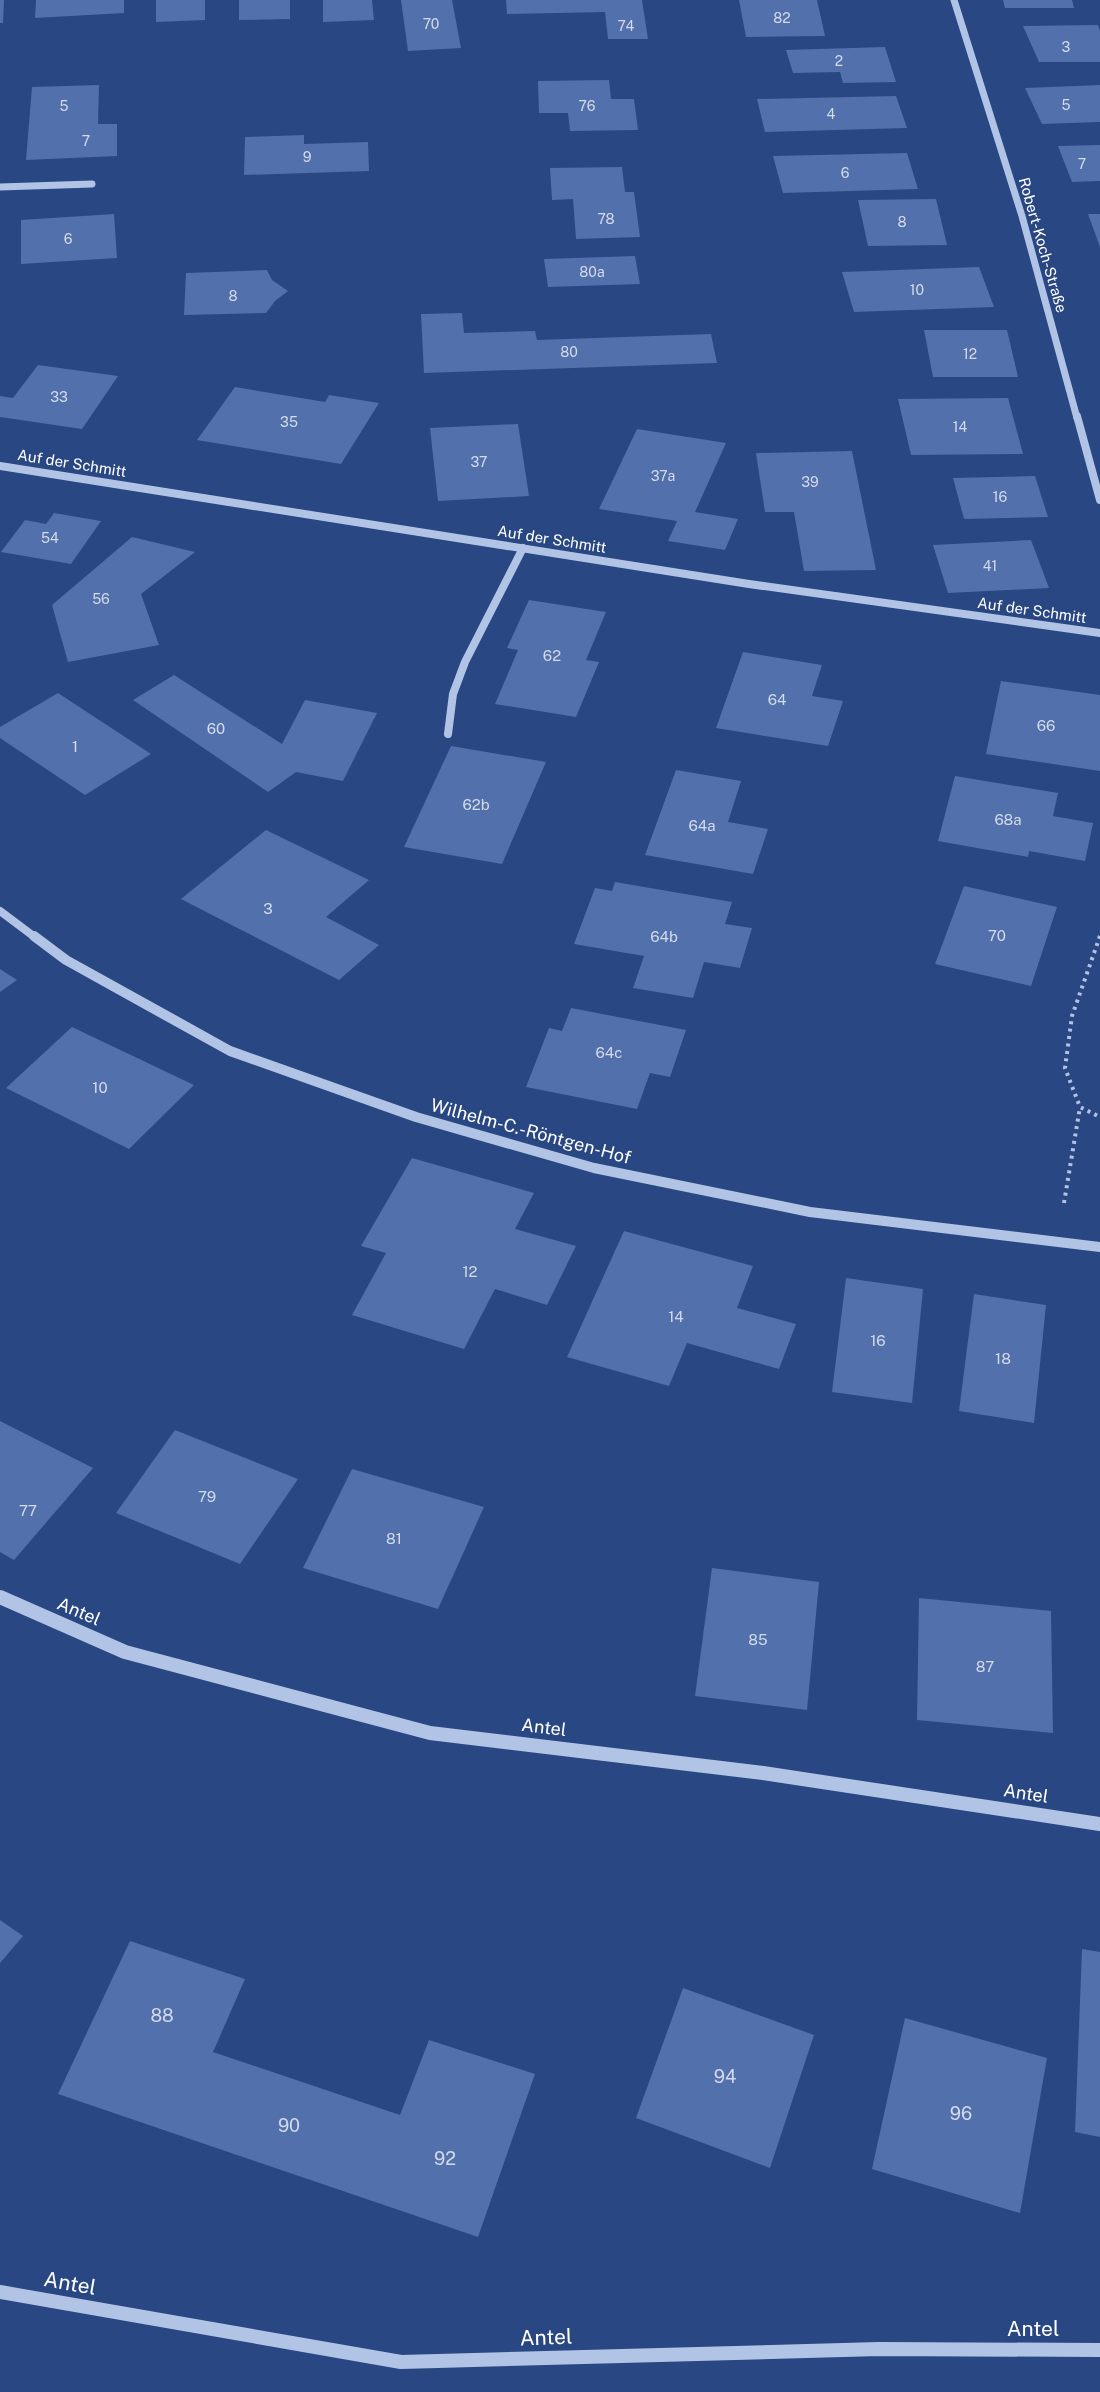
<svg xmlns="http://www.w3.org/2000/svg" width="1100" height="2392" font-family="'Public Sans',sans-serif">
<style>
.building{fill:#5270ab}
.lines{fill:none;stroke-linecap:round;stroke-linejoin:round}
.path-far1{stroke:#b2c4e6;stroke-width:3;stroke-dasharray:2 4;stroke-linecap:butt}
.path{stroke:#b2c4e6;stroke-width:4;stroke-dasharray:3 4.5;stroke-linecap:butt}
.minor-far3{stroke:#b2c4e6;stroke-width:7}
.minor-far2{stroke:#b2c4e6;stroke-width:8}
.minor-far1{stroke:#b2c4e6;stroke-width:10}
.minor{stroke:#b2c4e6;stroke-width:14}
.labels{text-anchor:middle;dominant-baseline:central;stroke-width:4.5;stroke-linejoin:round;paint-order:stroke}
.far-number-label{font-size:14px;fill:#d4dbea}
.far-street-label{font-size:15px;fill:#fff;stroke:#294782}
.number-label{font-size:15px;fill:#d4dbea}
.street-label{font-size:18px;fill:#fff;stroke:#294782}
.near-number-label{font-size:18px;fill:#d4dbea}
.near-street-label{font-size:21px;fill:#fff;stroke:#294782}
</style>
<rect width="100%" height="100%" fill="#294782"/>
<!-- building -->
<g class="building">
<polygon points="0,0 4,0 3,23 0,23"/>
<polygon points="36,0 124,0 124,13 35,18"/>
<polygon points="156,0 205,0 205,20 156,22"/>
<polygon points="239,0 290,0 290,19 239,20"/>
<polygon points="323,0 372,0 374,20 323,22"/>
<polygon points="401,0 452,0 461,48 408,51"/>
<polygon points="506,0 642,0 648,39 608,39 605,12 507,14"/>
<polygon points="739,0 817,0 825,36 746,37"/>
<polygon points="1003,0 1072,0 1074,8 1005,8"/>
<polygon points="1098,25 1100,31 1100,62 1039,62 1023,26"/>
<polygon points="885,47 896,82 843,83 840,72 793,73 786,50"/>
<polygon points="609,80 611,99 634,99 638,130 570,131 568,113 539,113 538,81"/>
<polygon points="99,85 98,124 117,124 117,156 26,160 32,87"/>
<polygon points="1100,85 1100,122 1042,124 1025,88"/>
<polygon points="896,96 907,128 765,132 757,99"/>
<polygon points="304,135 304,144 368,142 369,171 244,175 245,137"/>
<polygon points="1100,145 1100,181 1072,182 1058,146"/>
<polygon points="907,153 918,189 783,193 773,156"/>
<polygon points="622,167 625,192 634,192 640,237 576,239 573,199 552,200 550,168"/>
<polygon points="936,199 947,245 868,246 858,200"/>
<polygon points="114,214 117,258 21,264 21,220"/>
<polygon points="1088,214 1100,214 1100,247"/>
<polygon points="635,256 640,284 548,287 544,259"/>
<polygon points="979,267 994,307 854,312 842,272"/>
<polygon points="267,270 272,280 288,291 275,301 266,313 184,315 186,273"/>
<polygon points="462,313 464,333 535,331 537,340 711,334 717,363 424,373 421,314"/>
<polygon points="924,330 1007,330 1018,377 933,377"/>
<polygon points="38,365 118,376 82,429 0,417 0,396 13,398"/>
<polygon points="235,387 325,402 329,395 379,403 341,464 197,440"/>
<polygon points="1008,398 1023,454 911,455 898,399"/>
<polygon points="518,424 529,496 438,501 430,428"/>
<polygon points="637,429 726,443 695,512 738,519 725,550 668,541 677,521 599,509"/>
<polygon points="852,451 876,570 804,571 794,512 765,512 756,453"/>
<polygon points="1035,476 1048,517 964,519 953,478"/>
<polygon points="54,513 101,521 71,564 1,552 25,520 46,524"/>
<polygon points="132,537 195,552 141,594 159,645 68,662 52,605"/>
<polygon points="1031,540 1049,588 948,593 933,545"/>
<polygon points="529,600 606,612 586,660 599,662 576,717 495,704 518,650 507,648"/>
<polygon points="743,652 822,665 812,696 843,701 828,746 716,728"/>
<polygon points="174,675 282,744 305,700 377,713 343,781 296,772 268,792 133,700"/>
<polygon points="1001,681 1100,695 1100,771 986,754"/>
<polygon points="58,693 151,754 85,795 0,738 0,727"/>
<polygon points="451,746 546,762 502,864 404,847"/>
<polygon points="676,770 741,781 728,822 768,829 753,874 645,855"/>
<polygon points="955,776 1058,793 1053,816 1093,823 1085,861 1029,851 1028,857 938,841"/>
<polygon points="266,830 369,880 326,917 379,945 339,980 181,899"/>
<polygon points="615,882 732,902 725,924 752,928 740,968 704,962 693,998 633,988 644,956 574,944 595,888 612,891"/>
<polygon points="964,886 1057,907 1031,986 935,964"/>
<polygon points="0,969 17,980 0,992"/>
<polygon points="571,1008 686,1030 670,1077 650,1073 637,1109 526,1087 549,1028 562,1031"/>
<polygon points="72,1027 194,1085 129,1149 6,1088"/>
<polygon points="412,1158 534,1193 515,1229 576,1246 547,1305 495,1289 464,1349 352,1315 386,1253 361,1246"/>
<polygon points="624,1231 753,1266 737,1308 796,1324 779,1369 687,1343 669,1386 567,1357"/>
<polygon points="846,1278 923,1289 912,1403 832,1392"/>
<polygon points="974,1294 1046,1305 1034,1423 959,1411"/>
<polygon points="0,1421 93,1468 14,1560 0,1552"/>
<polygon points="175,1430 298,1479 240,1564 116,1513"/>
<polygon points="352,1469 484,1507 438,1609 303,1568"/>
<polygon points="712,1568 819,1582 807,1710 695,1696"/>
<polygon points="919,1598 1051,1611 1053,1733 917,1720"/>
<polygon points="0,1920 23,1936 0,1963"/>
<polygon points="130,1941 245,1979 213,2052 400,2115 429,2040 535,2074 478,2237 58,2094"/>
<polygon points="1082,1949 1100,1952 1100,2137 1075,2132"/>
<polygon points="683,1988 814,2035 770,2168 636,2118"/>
<polygon points="905,2018 1047,2058 1020,2213 872,2169"/>
</g>
<g class="lines">
<!-- path-far1 -->
<polyline class="path-far1" points="1099,938 1100,935"/>
<!-- path -->
<g class="path">
<polyline points="1100,936 1072,1016 1065,1068 1080,1107 1100,1117"/>
<polyline points="1064,1203 1080,1107"/>
</g>
<!-- minor-far3 -->
<g class="minor-far3">
<polyline points="954,0 1022,216 1077,418"/>
<polyline points="0,187 92,184"/>
</g>
<!-- minor-far2 -->
<g class="minor-far2">
<polyline points="1077,416 1100,500"/>
<polyline points="0,466 749,584 1100,633"/>
<polyline points="448,734 453,694 465,662 523,548"/>
<polyline points="0,911 36,938"/>
</g>
<!-- minor-far1 -->
<polyline class="minor-far1" points="34,936 66,960 230,1051 416,1117 594,1168 810,1212 1100,1247"/>
<!-- minor -->
<g class="minor">
<polyline points="0,1597 125,1652 430,1733 763,1773 1100,1824"/>
<polyline points="0,2292 401,2362 879,2349 1100,2350"/>
</g>
</g>
<g class="labels">
<!-- far-number labels -->
<g class="far-number-label">
<text x="782" y="18">82</text>
<text x="431" y="24">70</text>
<text x="626" y="26">74</text>
<text x="1066" y="47">3</text>
<text x="839" y="61">2</text>
<text x="1066" y="105">5</text>
<text x="64" y="106">5</text>
<text x="587" y="106">76</text>
<text x="831" y="114">4</text>
<text x="86" y="141">7</text>
<text x="307" y="157">9</text>
<text x="1082" y="164">7</text>
<text x="845" y="173">6</text>
<text x="606" y="219">78</text>
<text x="902" y="222">8</text>
<text x="68" y="239">6</text>
<text x="592" y="272">80a</text>
<text x="917" y="290">10</text>
<text x="233" y="296">8</text>
<text x="569" y="352">80</text>
<text x="970" y="354">12</text>
<text x="59" y="397">33</text>
<text x="289" y="422">35</text>
<text x="960" y="427">14</text>
<text x="479" y="462">37</text>
<text x="663" y="476">37a</text>
<text x="810" y="482">39</text>
<text x="1000" y="497">16</text>
<text x="50" y="538">54</text>
<text x="990" y="566">41</text>
<text x="101" y="599">56</text>
</g>
<!-- far-street labels -->
<g class="far-street-label">
<text transform="translate(1043 245) rotate(74)">Robert-Koch-Straße</text>
<text transform="translate(72 463) rotate(9)">Auf der Schmitt</text>
<text transform="translate(552 539) rotate(9)">Auf der Schmitt</text>
<text transform="translate(1032 610) rotate(8)">Auf der Schmitt</text>
</g>
<!-- number labels -->
<g class="number-label">
<text x="552" y="655">62</text>
<text x="777" y="699">64</text>
<text x="1046" y="725">66</text>
<text x="216" y="728">60</text>
<text x="75" y="746">1</text>
<text x="476" y="804">62b</text>
<text x="1008" y="819">68a</text>
<text x="702" y="825">64a</text>
<text x="268" y="908">3</text>
<text x="997" y="935">70</text>
<text x="664" y="936">64b</text>
<text x="609" y="1052">64c</text>
<text x="100" y="1087">10</text>
<text x="470" y="1271">12</text>
<text x="676" y="1316">14</text>
<text x="878" y="1340">16</text>
<text x="1003" y="1358">18</text>
<text x="207" y="1496">79</text>
<text x="28" y="1510">77</text>
<text x="394" y="1538">81</text>
<text x="758" y="1639">85</text>
<text x="985" y="1666">87</text>
</g>
<!-- street labels -->
<g class="street-label">
<text transform="translate(531 1131) rotate(15)">Wilhelm-C.-Röntgen-Hof</text>
<text transform="translate(79 1611) rotate(23)">Antel</text>
<text transform="translate(544 1727) rotate(7)">Antel</text>
<text transform="translate(1026 1793) rotate(9)">Antel</text>
</g>
<!-- near-number labels -->
<g class="near-number-label">
<text x="162" y="2015">88</text>
<text x="725" y="2076">94</text>
<text x="961" y="2113">96</text>
<text x="289" y="2125">90</text>
<text x="445" y="2158">92</text>
</g>
<!-- near-street labels -->
<g class="near-street-label">
<text transform="translate(70 2283) rotate(10)">Antel</text>
<text x="1033" y="2328">Antel</text>
<text transform="translate(546 2337) rotate(-2)">Antel</text>
</g>
</g>
</svg>
